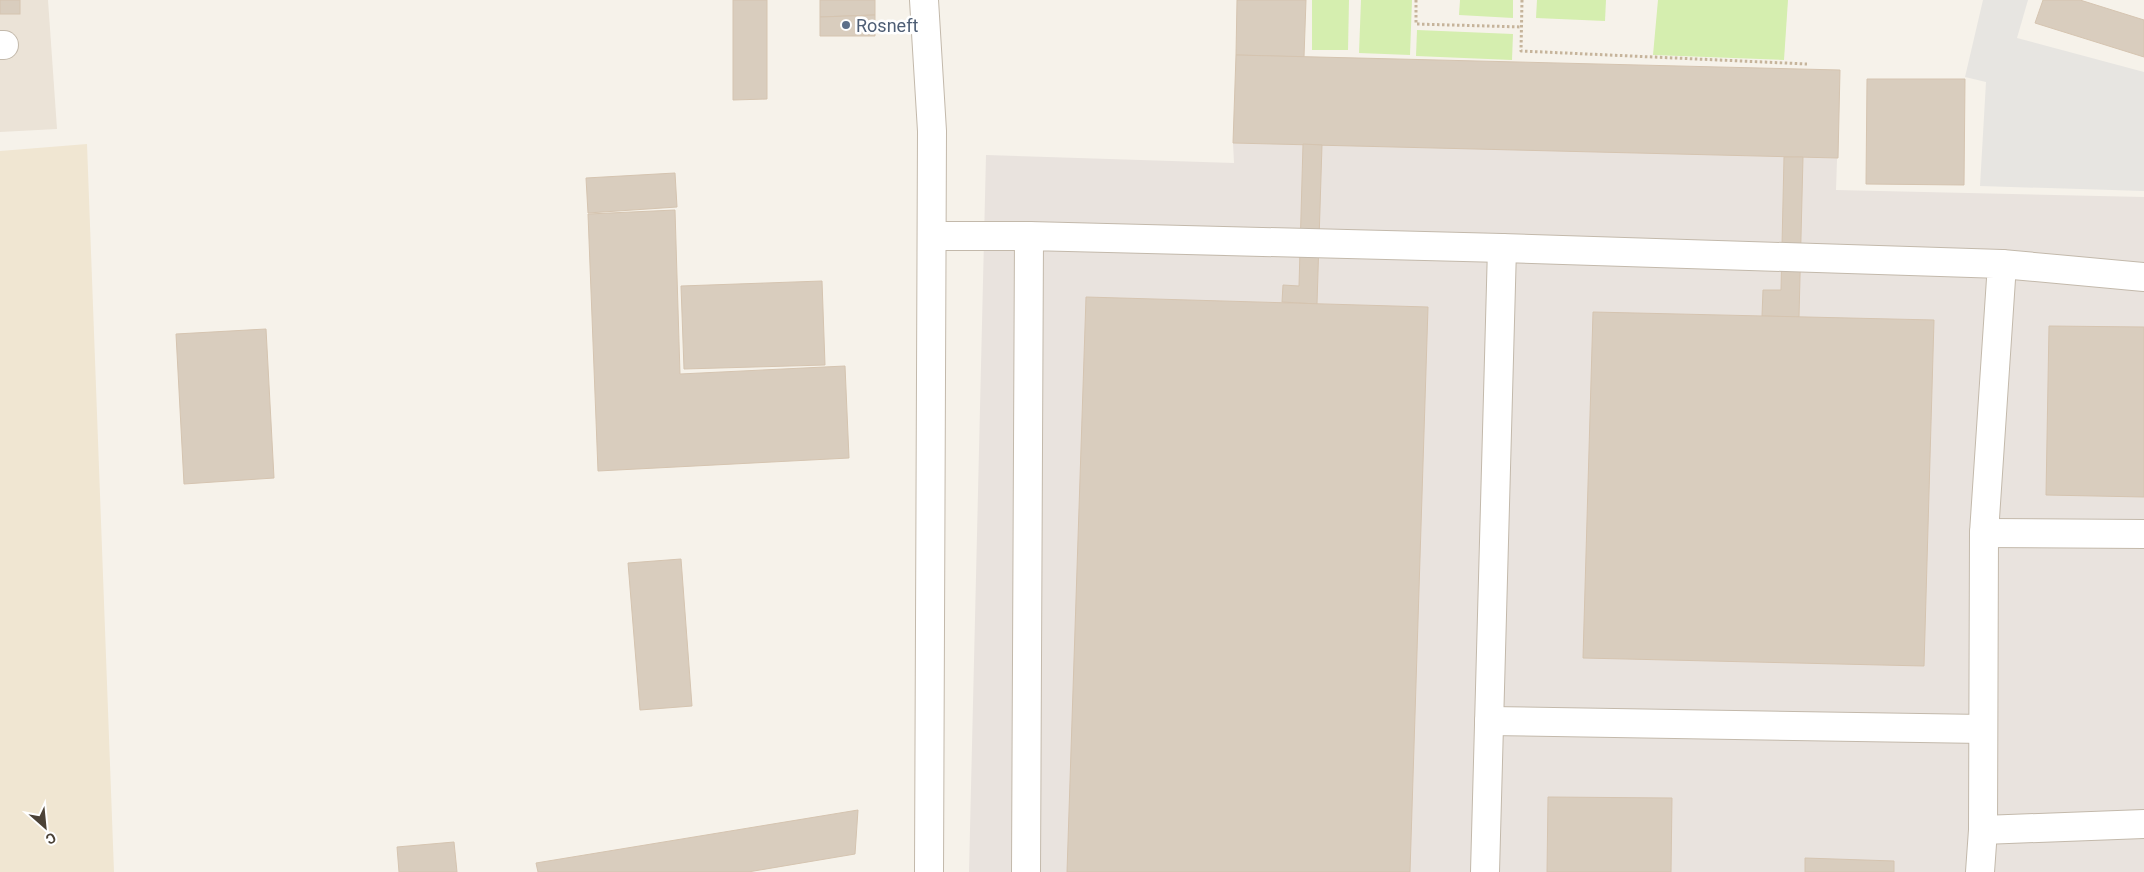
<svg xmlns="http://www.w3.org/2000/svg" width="2144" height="872" font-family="Roboto,sans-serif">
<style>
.residential{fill:#ebe3d7}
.industrial{fill:#e9e3de}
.education{fill:#f0e6d2}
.green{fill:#d5eeaf}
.parking{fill:#e7e5e1}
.building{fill:#d9cdbe;stroke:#d5c4b0}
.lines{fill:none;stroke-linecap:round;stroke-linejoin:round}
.minor-casing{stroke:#c3b9ab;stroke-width:30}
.path{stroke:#c6b49b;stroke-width:3;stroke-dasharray:2.5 2.5;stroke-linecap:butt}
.minor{stroke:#fff;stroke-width:28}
.service-dot{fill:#5c6f8a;stroke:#fff;stroke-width:2}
.labels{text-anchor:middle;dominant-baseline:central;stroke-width:5;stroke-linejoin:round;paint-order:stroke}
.service-label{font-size:18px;fill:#4e5e75;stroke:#fff;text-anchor:start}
</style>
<rect width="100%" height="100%" fill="#f6f2ea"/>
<!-- residential -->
<polygon class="residential" points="0,0 48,0 57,129 0,132"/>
<!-- industrial -->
<polygon class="industrial" points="1840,70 1836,190 2144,197 2144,872 969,872 986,155 1234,163 1233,143 1443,148"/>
<!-- education -->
<polygon class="education" points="87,144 114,872 0,872 0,151"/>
<!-- green -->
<g class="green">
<polygon points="1312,0 1349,0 1348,50 1312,50"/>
<polygon points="1361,0 1412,0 1410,55 1359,53"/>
<polygon points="1460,0 1513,0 1513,18 1459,15"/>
<polygon points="1537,0 1606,0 1605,21 1536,18"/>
<polygon points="1658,0 1788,0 1784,60 1653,55"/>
<polygon points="1417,30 1513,34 1512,60 1416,56"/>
</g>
<!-- parking -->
<polygon class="parking" points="1983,0 2028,0 2017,38 2144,72 2144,191 1980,186 1986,82 1965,77"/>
<!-- building -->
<g class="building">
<rect x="0" y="0" width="20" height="14"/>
<polygon points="733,0 767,0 767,99 733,100"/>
<polygon points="820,0 875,0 875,15 820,17"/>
<polygon points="1237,0 1306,0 1304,57 1236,55"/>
<polygon points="2043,0 2080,0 2144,20 2144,57 2035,23"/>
<polygon points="875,15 875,36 820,36 820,17"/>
<polygon points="1236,55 1840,70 1838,158 1233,143"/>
<polygon points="1867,79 1965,79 1964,185 1866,184"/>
<polygon points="1303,144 1322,145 1317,304 1282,302 1283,285 1299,286"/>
<polygon points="1784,157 1803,157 1799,317 1762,316 1763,290 1781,290"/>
<polygon points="675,173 677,207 588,213 586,178"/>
<polygon points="675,210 680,374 845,366 849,458 598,471 588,214"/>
<polygon points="822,281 825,365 684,369 681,286"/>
<polygon points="1086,297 1428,307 1410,872 1067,872"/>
<polygon points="1593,312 1934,320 1924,666 1583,658"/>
<polygon points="2049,326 2144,327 2144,497 2046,495"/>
<polygon points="266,329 274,478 184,484 176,334"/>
<polygon points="681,559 692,706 640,710 628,563"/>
<polygon points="1548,797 1672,798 1671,872 1547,872"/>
<polygon points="858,810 855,854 748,872 538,872 536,863"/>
<polygon points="454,842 457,872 399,872 397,847"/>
<polygon points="1805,858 1894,861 1894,872 1805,872"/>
</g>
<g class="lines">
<defs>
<g id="minor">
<polyline points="924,0 932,131 929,872"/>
<polyline points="0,45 4,45"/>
<polyline points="932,236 1029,236"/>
<polyline points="2002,264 2144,277"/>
<polyline points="1984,533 2144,534"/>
<polyline points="1489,721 1983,729"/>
<polyline points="1026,872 1029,236 1502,248 2002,264 1984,533 1983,830 2144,824"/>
<polyline points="1485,872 1502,248"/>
<polyline points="1980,872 1983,830"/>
</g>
</defs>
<!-- minor casing -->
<use href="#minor" class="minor-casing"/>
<!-- path -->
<g class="path">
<polyline points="1416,0 1416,24 1522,27"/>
<polyline points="1522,0 1521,51 1807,64"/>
</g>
<!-- minor -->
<use href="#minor" class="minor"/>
</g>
<!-- markers -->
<circle class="service-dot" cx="846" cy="25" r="5"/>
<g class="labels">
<!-- service labels -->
<g class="service-label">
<text x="856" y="25">Rosneft</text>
</g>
</g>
<!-- north arrow -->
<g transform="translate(45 827) rotate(153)" stroke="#ffffff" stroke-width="4" paint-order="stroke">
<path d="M0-4L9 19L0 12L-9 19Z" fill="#4b4237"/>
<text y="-8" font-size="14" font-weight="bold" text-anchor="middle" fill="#4b4237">С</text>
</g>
</svg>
